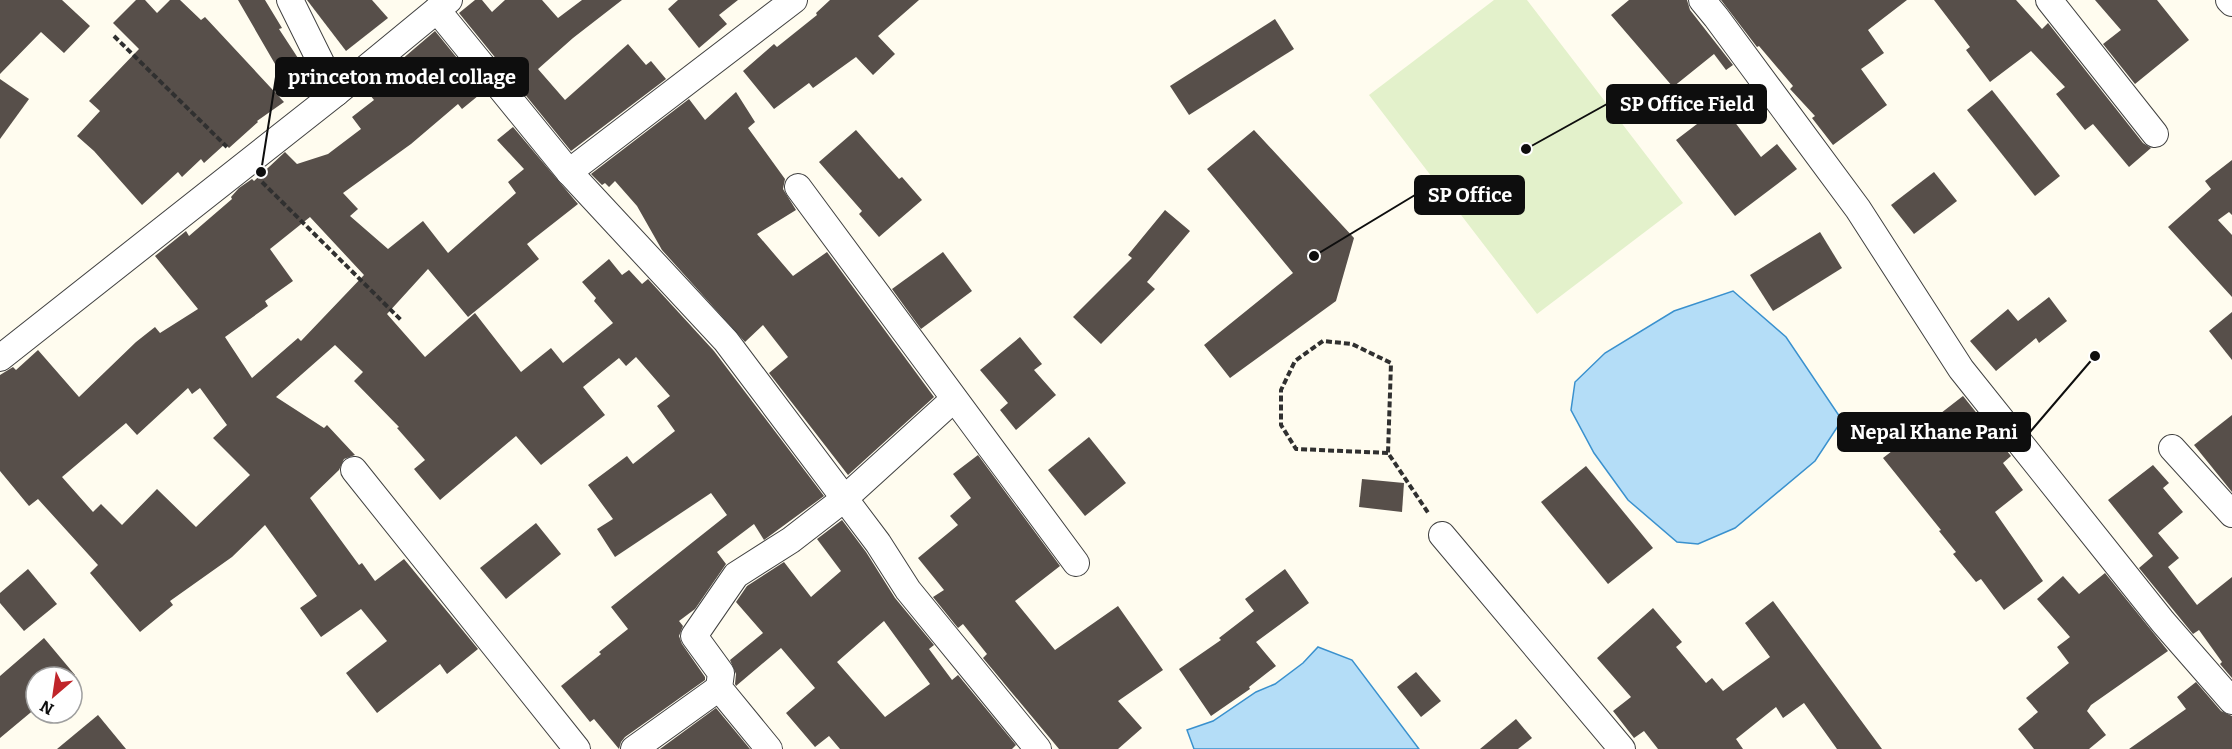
<svg xmlns="http://www.w3.org/2000/svg" width="2232" height="749" font-family="Bitter,serif">
<style>
.pitch{fill:#e3f1cb}
.water{fill:#b4ddf7;stroke:#3a91ce;stroke-width:1.5}
.building{fill:#574f4a;fill-rule:evenodd}
.lines{fill:none;stroke-linecap:round;stroke-linejoin:round}
.minor-casing{stroke:#414141;stroke-width:28}
.path{stroke:#303030;stroke-width:4;stroke-dasharray:6 3;stroke-linecap:butt}
.minor{stroke:#fff;stroke-width:26}
.leader{fill:none;stroke:#0e0e0e;stroke-width:2}
.callout-dot{fill:#0e0e0e;stroke:#fff;stroke-width:2}
.callout{fill:#0e0e0e;stroke:#0e0e0e;stroke-width:2}
.callout-label{font-size:20px;text-anchor:middle;font-weight:bold;fill:#fff}
</style>
<rect width="100%" height="100%" fill="#fffcef"/>
<!-- pitch -->
<polygon class="pitch" points="1494,0 1527,0 1683,203 1537,314 1369,95"/>
<!-- water -->
<g class="water">
<polygon points="1733,291 1786,337 1842,420 1815,461 1735,528 1698,544 1677,542 1628,500 1594,453 1571,410 1575,382 1605,353 1674,311"/>
<polygon points="1318,647 1352,660 1419,749 1194,749 1187,730 1213,721 1256,692 1275,684 1303,663"/>
</g>
<!-- building -->
<g class="building">
<polygon points="0,0 62,0 90,26 64,53 41,32 0,74"/>
<polygon points="136,0 145,0 157,13 170,0 180,0 201,20 205,17 284,102 257,121 258,122 229,148 225,144 204,163 201,159 182,177 178,172 142,205 94,151 77,136 100,111 89,101 139,49 113,23"/>
<polygon points="238,0 265,0 282,28 279,29 313,81 293,95"/>
<polygon points="307,0 372,0 388,18 346,51"/>
<polygon points="475,0 482,0 492,12 505,0 542,0 558,18 582,0 622,0 573,38 538,69 565,100 628,44 646,65 651,61 666,79 571,151 459,13"/>
<polygon points="678,0 738,0 719,15 727,24 699,48 668,9"/>
<polygon points="830,0 919,0 878,36 895,54 873,75 856,57 813,88 809,83 774,109 743,71 774,44 777,47 817,15 816,13"/>
<polygon points="1629,0 1687,0 1690,10 1733,65 1726,70 1714,54 1673,87 1611,15"/>
<polygon points="1721,0 1907,0 1868,30 1884,53 1861,69 1887,105 1833,145 1812,118 1815,116 1790,89 1793,86 1759,46 1757,47"/>
<polygon points="1934,0 2016,0 2042,29 2048,23 2143,143 2151,148 2129,167 2093,124 2085,130 2056,94 2065,87 2031,51 1990,82 1966,50 1970,47"/>
<polygon points="2095,0 2157,0 2189,40 2135,84 2103,44 2121,30"/>
<polygon points="1275,19 1294,49 1189,115 1170,86"/>
<path d="M435,31L484,91L462,109L458,104L411,144L343,193L358,209L350,216L388,249L423,221L448,253L516,193L508,182L524,169L497,140L513,127L578,204L527,244L539,259L468,317L428,269L387,314L425,357L475,313L521,372L551,348L563,363L613,323L594,301L596,298L582,282L609,259L622,275L629,270L642,284L648,279L714,351L824,496L764,540L754,524L717,552L726,564L695,609L679,621L683,626L679,636L682,644L705,677V680L625,737L621,742L619,749L594,719L590,722L561,686L601,654L599,652L628,629L611,607L727,515L711,493L615,557L597,529L613,519L588,485L627,456L633,464L675,431L657,406L670,396L636,357L626,366L619,358L583,387L605,415L541,465L516,436L440,500L414,469L425,460L397,428L399,427L354,381L363,372L335,345L276,397L324,428L327,425L355,455L344,459L339,470L310,498L359,565L362,563L375,581L404,559L478,649L447,674L440,664L377,713L346,673L387,641L361,609L321,637L300,608L317,596L265,525L232,557L170,601L173,605L140,632L90,573L98,565L38,499L29,506L0,471V375L13,367L16,370L38,350L79,397L136,342L155,327L160,333L198,309L155,256L186,231L189,236L232,199L231,197L239,188L252,179L254,181L285,152L297,164L328,154L361,129L352,117L374,100L366,90ZM310,217L364,275L301,341L298,338L252,378L225,337L268,306L265,301L293,281L270,249ZM188,388L192,394L200,388L227,425L213,438L250,475L196,527L157,489L122,525L101,504L93,512L62,477L126,423L137,435Z"/>
<polygon points="0,79 29,99 0,139"/>
<polygon points="1992,90 2060,176 2035,196 1967,110"/>
<polygon points="736,92 755,122 748,128 785,179 783,189 796,210 757,234 793,276 827,252 934,397 848,475 769,373 788,357 763,325 745,342 662,250 637,206 615,181 609,187 605,183 602,185 591,174 689,99 705,120"/>
<polygon points="1722,105 1761,157 1777,144 1797,169 1735,216 1676,140"/>
<polygon points="856,130 899,179 902,177 922,200 879,237 859,214 862,211 819,162"/>
<polygon points="1254,130 1354,238 1336,301 1230,378 1204,345 1293,273 1207,169"/>
<polygon points="2232,160 2232,215 2229,212 2218,220 2232,235 2232,297 2168,227 2211,189 2205,181"/>
<polygon points="1934,172 1957,201 1914,234 1891,205"/>
<polygon points="1165,210 1190,231 1147,282 1155,289 1101,344 1073,317 1132,258 1128,255"/>
<polygon points="1820,232 1842,268 1773,311 1750,275"/>
<polygon points="943,252 972,291 921,329 892,289"/>
<polygon points="2049,297 2067,321 2039,343 2036,338 1996,371 1970,341 2008,309 2018,321"/>
<polygon points="2232,312 2232,360 2209,331"/>
<polygon points="1020,337 1042,364 1034,370 1056,395 1016,430 1000,410 1008,403 980,370"/>
<polygon points="1963,396 2011,456 2003,463 2023,490 1995,512 2043,581 2004,610 1981,579 1976,582 1953,554 1956,552 1939,531 1941,530 1883,458"/>
<polygon points="2232,415 2232,492 2194,445"/>
<polygon points="1089,437 1126,483 1085,516 1048,470"/>
<polygon points="978,455 1060,566 1015,601 1055,650 1118,606 1163,670 1118,701 1142,728 1118,749 1059,749 983,658 987,654 963,624 958,628 933,597 944,590 918,558 958,525 950,516 971,498 953,474"/>
<polygon points="2153,465 2169,483 2163,488 2183,512 2158,533 2179,558 2168,567 2197,605 2232,577 2232,678 2220,664 2222,662 2199,630 2193,634 2139,568 2153,556 2108,500"/>
<polygon points="1586,466 1653,548 1608,584 1541,502"/>
<polygon points="1362,479 1404,483 1402,512 1359,507"/>
<path d="M842,520L866,552L895,598L934,645L929,649L952,680L958,675L1016,745L1012,749H840L829,736L815,747L786,713L815,688L781,648L736,686L735,684L736,674L730,660L763,633L736,602L747,586L784,562L811,597L841,571L817,539ZM884,621L930,684L885,717L837,662Z"/>
<polygon points="536,523 561,554 506,599 480,568"/>
<polygon points="28,569 57,604 24,631 0,603 0,593"/>
<polygon points="1285,569 1309,603 1256,642 1276,666 1249,687 1250,689 1211,716 1179,669 1221,640 1219,638 1254,611 1245,599"/>
<polygon points="2105,573 2168,651 2091,705 2087,711 2106,735 2089,749 2034,749 2018,729 2038,712 2026,698 2069,663 2057,647 2070,637 2037,599 2063,576 2079,594"/>
<polygon points="1773,601 1882,749 1837,749 1804,703 1783,718 1776,707 1736,739 1743,749 1658,749 1644,731 1634,738 1613,711 1631,697 1597,658 1653,608 1682,642 1676,647 1706,683 1712,678 1723,691 1770,657 1745,623"/>
<polygon points="44,638 75,675 72,678 36,677 36,708 0,738 0,676"/>
<polygon points="1416,672 1441,701 1421,717 1397,687"/>
<polygon points="2196,682 2221,711 2232,716 2232,749 2129,749 2186,709 2177,697"/>
<polygon points="716,708 750,749 660,749"/>
<polygon points="98,715 126,749 57,749"/>
<polygon points="1516,719 1532,738 1518,749 1480,749"/>
</g>
<g class="lines">
<defs>
<g id="minor">
<polyline points="290,0 336,93"/>
<polyline points="1702,0 1716,17 1858,209 1961,369 2163,622 2232,701"/>
<polyline points="2049,0 2155,134"/>
<polyline points="2229,0 2232,3"/>
<polyline points="437,10 569,172 726,341 878,543 908,590 1038,749"/>
<polyline points="569,172 794,0"/>
<polyline points="798,187 1076,563"/>
<polyline points="0,358 336,93 449,0"/>
<polyline points="2172,448 2232,514"/>
<polyline points="354,470 577,749"/>
<polyline points="1442,535 1622,749"/>
<polyline points="634,749 719,688"/>
<polyline points="769,749 719,688 721,673 694,636 736,575 791,540 844,499 954,399"/>
</g>
</defs>
<!-- minor casing -->
<use href="#minor" class="minor-casing"/>
<!-- path -->
<g class="path">
<polyline points="114,36 227,147"/>
<polyline points="262,182 402,321"/>
<polyline points="1388,453 1296,449 1281,425 1281,390 1295,361 1323,341 1352,344 1391,363 1388,453 1429,514"/>
</g>
<!-- minor -->
<use href="#minor" class="minor"/>
</g>
<!-- callouts -->
<path class="leader" d="M261 172L276 77M1526 149L1607 104M1314 256L1415 195M2095 356L2030 432"/>
<g class="callout-dot">
<circle cx="261" cy="172" r="6"/>
<circle cx="1526" cy="149" r="6"/>
<circle cx="1314" cy="256" r="6"/>
<circle cx="2095" cy="356" r="6"/>
</g>
<g class="callout">
<rect x="276" y="58" width="252" height="38" rx="6"/>
<rect x="1607" y="85" width="159" height="38" rx="6"/>
<rect x="1415" y="176" width="109" height="38" rx="6"/>
<rect x="1838" y="413" width="192" height="38" rx="6"/>
</g>
<g class="callout-label">
<text x="402" y="84">princeton model collage</text>
<text x="1687" y="111">SP Office Field</text>
<text x="1470" y="202">SP Office</text>
<text x="1934" y="439">Nepal Khane Pani</text>
</g>
<!-- north arrow -->
<g transform="translate(54 695) rotate(209)"><circle r="28" fill="#ffffff" stroke="#9f9f9f" stroke-width="1.5"/>
<path d="M0-4.5L10 22L0 15L-10 22Z" fill="#c0252a"/>
<text y="-9" font-size="16" font-weight="bold" text-anchor="middle" fill="#0e0e0e">N</text>
</g>
</svg>
